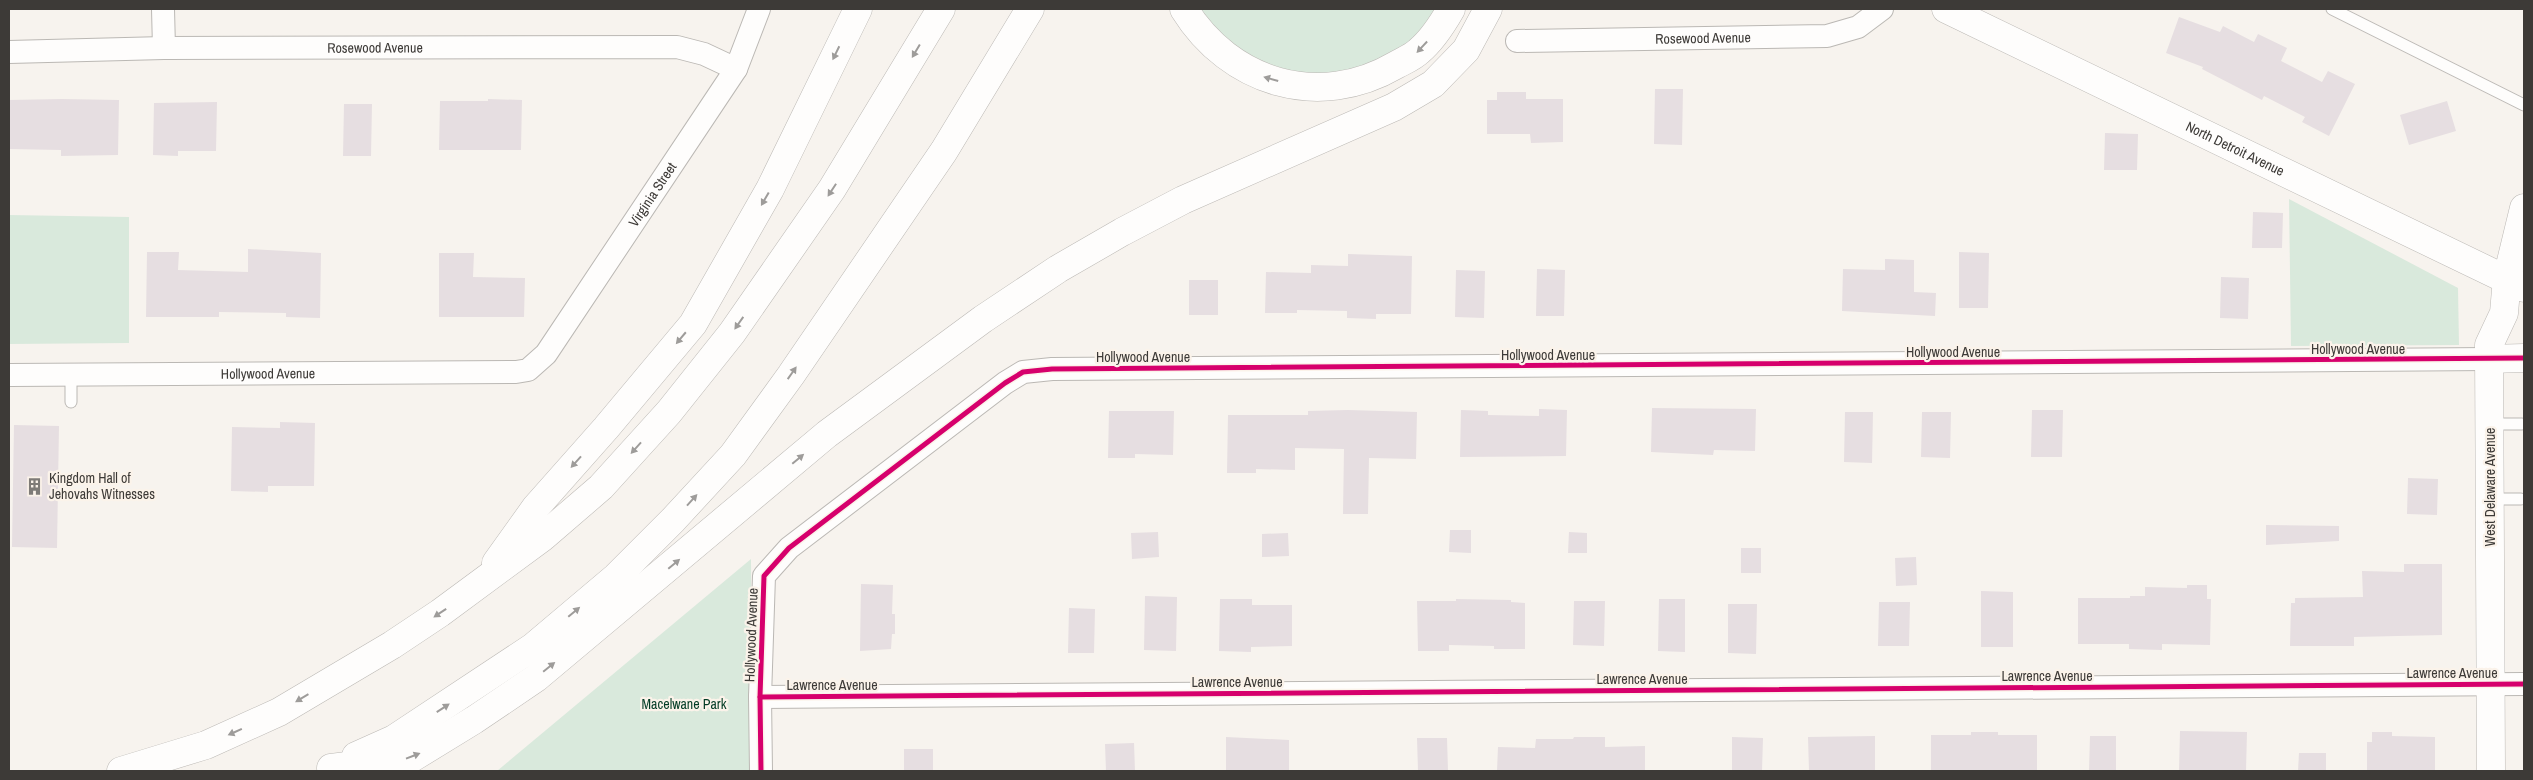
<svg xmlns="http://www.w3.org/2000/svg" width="2533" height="780" font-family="'Archivo Narrow',sans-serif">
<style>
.green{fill:#d9e9dc}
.building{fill:#e6dee1}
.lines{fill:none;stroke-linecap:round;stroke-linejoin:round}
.lane-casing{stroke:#bbb8b4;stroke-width:13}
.street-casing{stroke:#bbb8b4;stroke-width:24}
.secondary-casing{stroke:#bbb8b4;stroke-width:29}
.primary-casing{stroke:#bbb8b4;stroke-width:29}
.highway-casing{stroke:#bbb8b4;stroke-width:29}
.lane{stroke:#fefdfc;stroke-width:11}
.street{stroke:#fefdfc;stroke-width:22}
.secondary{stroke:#fefdfc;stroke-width:28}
.primary{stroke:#fefdfc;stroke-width:28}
.highway{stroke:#fefdfc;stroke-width:28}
.cycleway-casing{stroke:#fbf3ea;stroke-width:8}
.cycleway{stroke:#d6006c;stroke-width:5}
.oneway{fill:#9e9c9a}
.labels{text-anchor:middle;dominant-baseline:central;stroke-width:4.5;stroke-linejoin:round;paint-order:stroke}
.street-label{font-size:14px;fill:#3d3a37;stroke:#fbf3ea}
.poi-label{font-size:14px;fill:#3d3a37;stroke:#fbf3ea;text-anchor:start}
.park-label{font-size:14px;fill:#033c25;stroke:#fbf3ea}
</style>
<rect width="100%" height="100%" fill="#f7f3ee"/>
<!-- green -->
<g class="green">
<path d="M1197,9H1437C1420,30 1405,51 1380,64C1336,87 1258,76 1222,42C1212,33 1205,19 1197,9Z"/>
<polygon points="2289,199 2458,288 2459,345 2291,346"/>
<polygon points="9,215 129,217 129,343 9,344"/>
<polygon points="751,559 752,771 497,771"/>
</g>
<!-- building -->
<g class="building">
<polygon points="2179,17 2220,32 2223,26 2254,42 2258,34 2287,48 2281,61 2322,82 2328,71 2355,84 2329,136 2302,122 2305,117 2264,96 2262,100 2202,69 2203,67 2166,53"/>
<polygon points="1655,89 1683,89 1682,145 1654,144"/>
<polygon points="1497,92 1526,92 1526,99 1563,99 1563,142 1531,143 1530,134 1487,134 1487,100 1497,100"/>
<polygon points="62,99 119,100 118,155 61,156 61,150 9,149 9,100"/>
<polygon points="488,99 522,100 521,150 439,150 440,101 488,101"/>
<polygon points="2447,101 2456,131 2409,145 2400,115"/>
<polygon points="217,102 216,151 178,151 178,156 153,155 154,103"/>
<polygon points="344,104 372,104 371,156 343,156"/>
<polygon points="2105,133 2138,134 2137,170 2104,170"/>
<polygon points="2253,212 2283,213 2282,248 2252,248"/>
<polygon points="248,249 321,253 320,318 286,317 286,313 219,312 219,317 146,317 147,252 179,252 178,270 248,272"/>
<polygon points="1959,252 1989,253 1988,308 1959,308"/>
<polygon points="439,253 474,253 473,277 525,278 524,317 439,317"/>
<polygon points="1348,254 1412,256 1411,314 1376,314 1376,319 1347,318 1347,311 1297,310 1297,313 1265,313 1266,272 1311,273 1311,265 1348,266"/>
<polygon points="1885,259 1914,260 1914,292 1936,293 1935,316 1842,311 1843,269 1885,270"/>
<polygon points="1537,269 1565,270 1564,316 1536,316"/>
<polygon points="1456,270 1485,271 1484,318 1455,317"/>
<polygon points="2221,277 2249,278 2248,319 2220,318"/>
<rect x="1189" y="280" width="29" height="35"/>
<polygon points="1652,408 1756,409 1755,451 1714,450 1713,455 1651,452"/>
<polygon points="1539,409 1567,410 1566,456 1460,457 1461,410 1488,411 1488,415 1539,416"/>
<polygon points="1348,410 1417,412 1416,459 1369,458 1368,514 1343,514 1344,449 1295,448 1295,470 1256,469 1256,473 1227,473 1228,415 1308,415 1308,411"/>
<polygon points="2032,410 2063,410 2062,457 2031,457"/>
<polygon points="1109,411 1174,411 1173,455 1135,454 1135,458 1108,458"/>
<polygon points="1845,412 1873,412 1872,463 1844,462"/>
<polygon points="1922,412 1951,412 1950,458 1921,457"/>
<polygon points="280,422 315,423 314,486 268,486 268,492 231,491 232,427 280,428"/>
<polygon points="14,425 59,426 57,548 12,547"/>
<polygon points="2408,478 2438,479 2437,515 2407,514"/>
<polygon points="2266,525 2339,526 2339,541 2266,545"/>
<polygon points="1450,530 1471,530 1471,553 1449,552"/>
<polygon points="1158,532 1159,557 1132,559 1131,533"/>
<polygon points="1569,532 1587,533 1587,553 1568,553"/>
<polygon points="1288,533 1289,556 1262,557 1262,534"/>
<rect x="1741" y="548" width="20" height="25"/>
<polygon points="1916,557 1917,585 1896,586 1895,558"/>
<polygon points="2404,564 2442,564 2442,635 2354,637 2354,646 2290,646 2291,603 2295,603 2295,598 2363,597 2362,571 2404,572"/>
<polygon points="861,584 893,585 892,614 895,614 895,634 892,634 891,649 860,651"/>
<polygon points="2187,585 2207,585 2207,599 2211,599 2210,645 2162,644 2162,650 2129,649 2129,644 2078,644 2078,598 2130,598 2130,596 2145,596 2145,587 2187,588"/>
<polygon points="1981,591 2013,592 2013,647 1981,647"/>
<polygon points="1145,596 1177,597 1176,651 1144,650"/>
<polygon points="1220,599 1252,599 1252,605 1292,605 1292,646 1251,647 1251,652 1219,651"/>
<polygon points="1456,599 1511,600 1511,602 1525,603 1525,649 1494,649 1494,646 1449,645 1449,651 1418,651 1417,601 1456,601"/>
<polygon points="1659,599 1685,599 1685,652 1658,651"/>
<polygon points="1574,601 1605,601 1604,646 1573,645"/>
<polygon points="1879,602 1910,602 1909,646 1878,646"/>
<polygon points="1728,604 1757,604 1756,654 1728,653"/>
<polygon points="1069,608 1095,609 1094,653 1068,653"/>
<polygon points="2180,731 2247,732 2246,771 2179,771"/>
<polygon points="1971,732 1998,732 1998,735 2037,735 2037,771 1931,771 1931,735 1971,735"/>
<polygon points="2372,732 2392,732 2392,736 2435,737 2435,771 2367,771 2367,742 2372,742"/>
<polygon points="1875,736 1875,771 1809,771 1808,737"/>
<polygon points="2090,736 2116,736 2116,771 2089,771"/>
<polygon points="1226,737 1289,740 1289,771 1226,771"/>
<polygon points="1574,737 1605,737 1605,747 1645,746 1645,771 1497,771 1498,747 1535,748 1536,739 1573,739"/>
<polygon points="1732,737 1763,738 1762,771 1732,771"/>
<polygon points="1417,738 1447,738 1448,771 1418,771"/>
<polygon points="1134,743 1135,771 1106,771 1105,744"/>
<rect x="904" y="749" width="29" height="22"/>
<polygon points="2299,753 2326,753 2326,771 2298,771"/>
</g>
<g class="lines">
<defs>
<g id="lane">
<polyline points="2332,9 2524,105"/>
<polyline points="71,375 71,402"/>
<polyline points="2490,424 2522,424"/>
<polyline points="2490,499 2521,499"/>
</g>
<g id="street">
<polyline points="163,9 164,48"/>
<path id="s1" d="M1517,41L1827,36L1858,27L1882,9"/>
<path id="s2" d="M9,52L164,48L677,47L704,54L736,69"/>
<path id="s3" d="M9,375L516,372L528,370L546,354L736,69L759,9"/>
<polyline points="760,697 2524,684"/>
<polyline points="761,771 760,697 764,576 789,548 1005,383 1023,372 1052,369 2489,359"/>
</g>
<g id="secondary">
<polyline points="2489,359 2524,358"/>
<polyline points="2491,771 2489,345 2504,313 2507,278 2524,208"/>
</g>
<g id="primary">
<path id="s4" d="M1946,9L2524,288"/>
</g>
<g id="highway">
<path d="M1184,9C1230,83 1319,110 1396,65C1403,61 1413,57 1419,51C1431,41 1443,23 1451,9"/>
<polyline points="496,563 536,507 606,428 693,324 770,189 858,9"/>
<polyline points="356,756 394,739 533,647 616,577 673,520 733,455 791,375 944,151 1030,9"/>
<polyline points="331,768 412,758 474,720 536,678 827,434 983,319 1058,269 1122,232 1183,200 1394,107 1433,84 1466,50 1488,9"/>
<polyline points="121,771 206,745 279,712 392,645 440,613 543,537 601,487 669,412 732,333 832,189 941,9"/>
</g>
</defs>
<!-- lane casing -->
<use href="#lane" class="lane-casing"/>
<!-- street casing -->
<use href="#street" class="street-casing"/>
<!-- secondary casing -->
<use href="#secondary" class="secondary-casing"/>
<!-- primary casing -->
<use href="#primary" class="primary-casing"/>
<!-- highway casing -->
<use href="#highway" class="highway-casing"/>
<!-- lane -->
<use href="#lane" class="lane"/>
<!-- street -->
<use href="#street" class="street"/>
<!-- secondary -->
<use href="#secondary" class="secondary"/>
<!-- primary -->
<use href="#primary" class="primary"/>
<!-- highway -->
<use href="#highway" class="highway"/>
<defs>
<g id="cycleway">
<polyline points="760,697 2524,684"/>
<polyline points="761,771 760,697 764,576 789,548 1005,383 1023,372 1052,369 2524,358"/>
</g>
</defs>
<!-- cycleway casing -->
<use href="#cycleway" class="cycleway-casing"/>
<!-- cycleway -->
<use href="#cycleway" class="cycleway"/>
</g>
<!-- one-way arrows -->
<defs><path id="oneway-solid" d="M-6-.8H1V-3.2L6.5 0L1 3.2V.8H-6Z" transform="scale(1.25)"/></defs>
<g class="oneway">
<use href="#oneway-solid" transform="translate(1422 47) rotate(133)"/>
<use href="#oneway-solid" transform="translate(916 51) rotate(121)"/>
<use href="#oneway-solid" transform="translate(836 53) rotate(116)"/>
<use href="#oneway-solid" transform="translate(1271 79) rotate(-164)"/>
<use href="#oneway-solid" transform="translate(832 190) rotate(123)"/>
<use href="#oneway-solid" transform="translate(765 199) rotate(120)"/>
<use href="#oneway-solid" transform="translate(739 323) rotate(125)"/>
<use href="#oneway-solid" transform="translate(681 338) rotate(130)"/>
<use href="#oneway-solid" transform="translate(792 373) rotate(-55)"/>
<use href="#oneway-solid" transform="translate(636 448) rotate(132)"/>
<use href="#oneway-solid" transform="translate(798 459) rotate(-40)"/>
<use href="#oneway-solid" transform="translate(576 462) rotate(132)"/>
<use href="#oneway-solid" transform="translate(692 500) rotate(-48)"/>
<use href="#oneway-solid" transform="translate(674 564) rotate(-40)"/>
<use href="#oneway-solid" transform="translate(574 612) rotate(-40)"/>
<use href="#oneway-solid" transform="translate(440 613) rotate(146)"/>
<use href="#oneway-solid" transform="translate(549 667) rotate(-39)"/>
<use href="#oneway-solid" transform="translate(302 698) rotate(149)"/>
<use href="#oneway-solid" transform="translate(443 708) rotate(-33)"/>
<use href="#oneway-solid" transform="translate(235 732) rotate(156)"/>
<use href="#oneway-solid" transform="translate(413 756) rotate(-21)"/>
</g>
<!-- icons -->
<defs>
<symbol id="building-bare" viewBox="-9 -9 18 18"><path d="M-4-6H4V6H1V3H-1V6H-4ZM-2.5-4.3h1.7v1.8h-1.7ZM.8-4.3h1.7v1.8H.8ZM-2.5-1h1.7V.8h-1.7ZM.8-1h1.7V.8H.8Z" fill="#7e7b77" stroke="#fbf3ea" stroke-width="2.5" paint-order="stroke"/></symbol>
</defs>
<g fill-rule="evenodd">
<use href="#building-bare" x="22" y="474" width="25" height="25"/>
</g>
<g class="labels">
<!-- street labels -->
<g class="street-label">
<text stroke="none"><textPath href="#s1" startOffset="186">Rosewood Avenue</textPath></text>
<text stroke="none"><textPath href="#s2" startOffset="366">Rosewood Avenue</textPath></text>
<text stroke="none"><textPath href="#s4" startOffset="321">North Detroit Avenue</textPath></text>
<text stroke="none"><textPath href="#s3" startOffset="735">Virginia Street</textPath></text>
<text x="2358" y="349">Hollywood Avenue</text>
<text x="1953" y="352">Hollywood Avenue</text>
<text x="1548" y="355">Hollywood Avenue</text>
<text x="1143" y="357">Hollywood Avenue</text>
<text stroke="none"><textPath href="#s3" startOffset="259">Hollywood Avenue</textPath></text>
<text transform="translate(2490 487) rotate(-90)">West Delaware Avenue</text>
<text transform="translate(751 635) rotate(-88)">Hollywood Avenue</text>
<text x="2452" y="673">Lawrence Avenue</text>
<text x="2047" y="676">Lawrence Avenue</text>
<text x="1642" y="679">Lawrence Avenue</text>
<text x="1237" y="682">Lawrence Avenue</text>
<text x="832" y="685">Lawrence Avenue</text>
</g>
<!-- poi labels -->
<g class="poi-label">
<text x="49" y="478">Kingdom Hall of<tspan x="49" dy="16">Jehovahs Witnesses</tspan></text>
</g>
<!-- park labels -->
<g class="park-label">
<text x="684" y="704">Macelwane Park</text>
</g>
</g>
<!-- border -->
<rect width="2533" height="780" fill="none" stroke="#3d3a37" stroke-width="20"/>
</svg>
